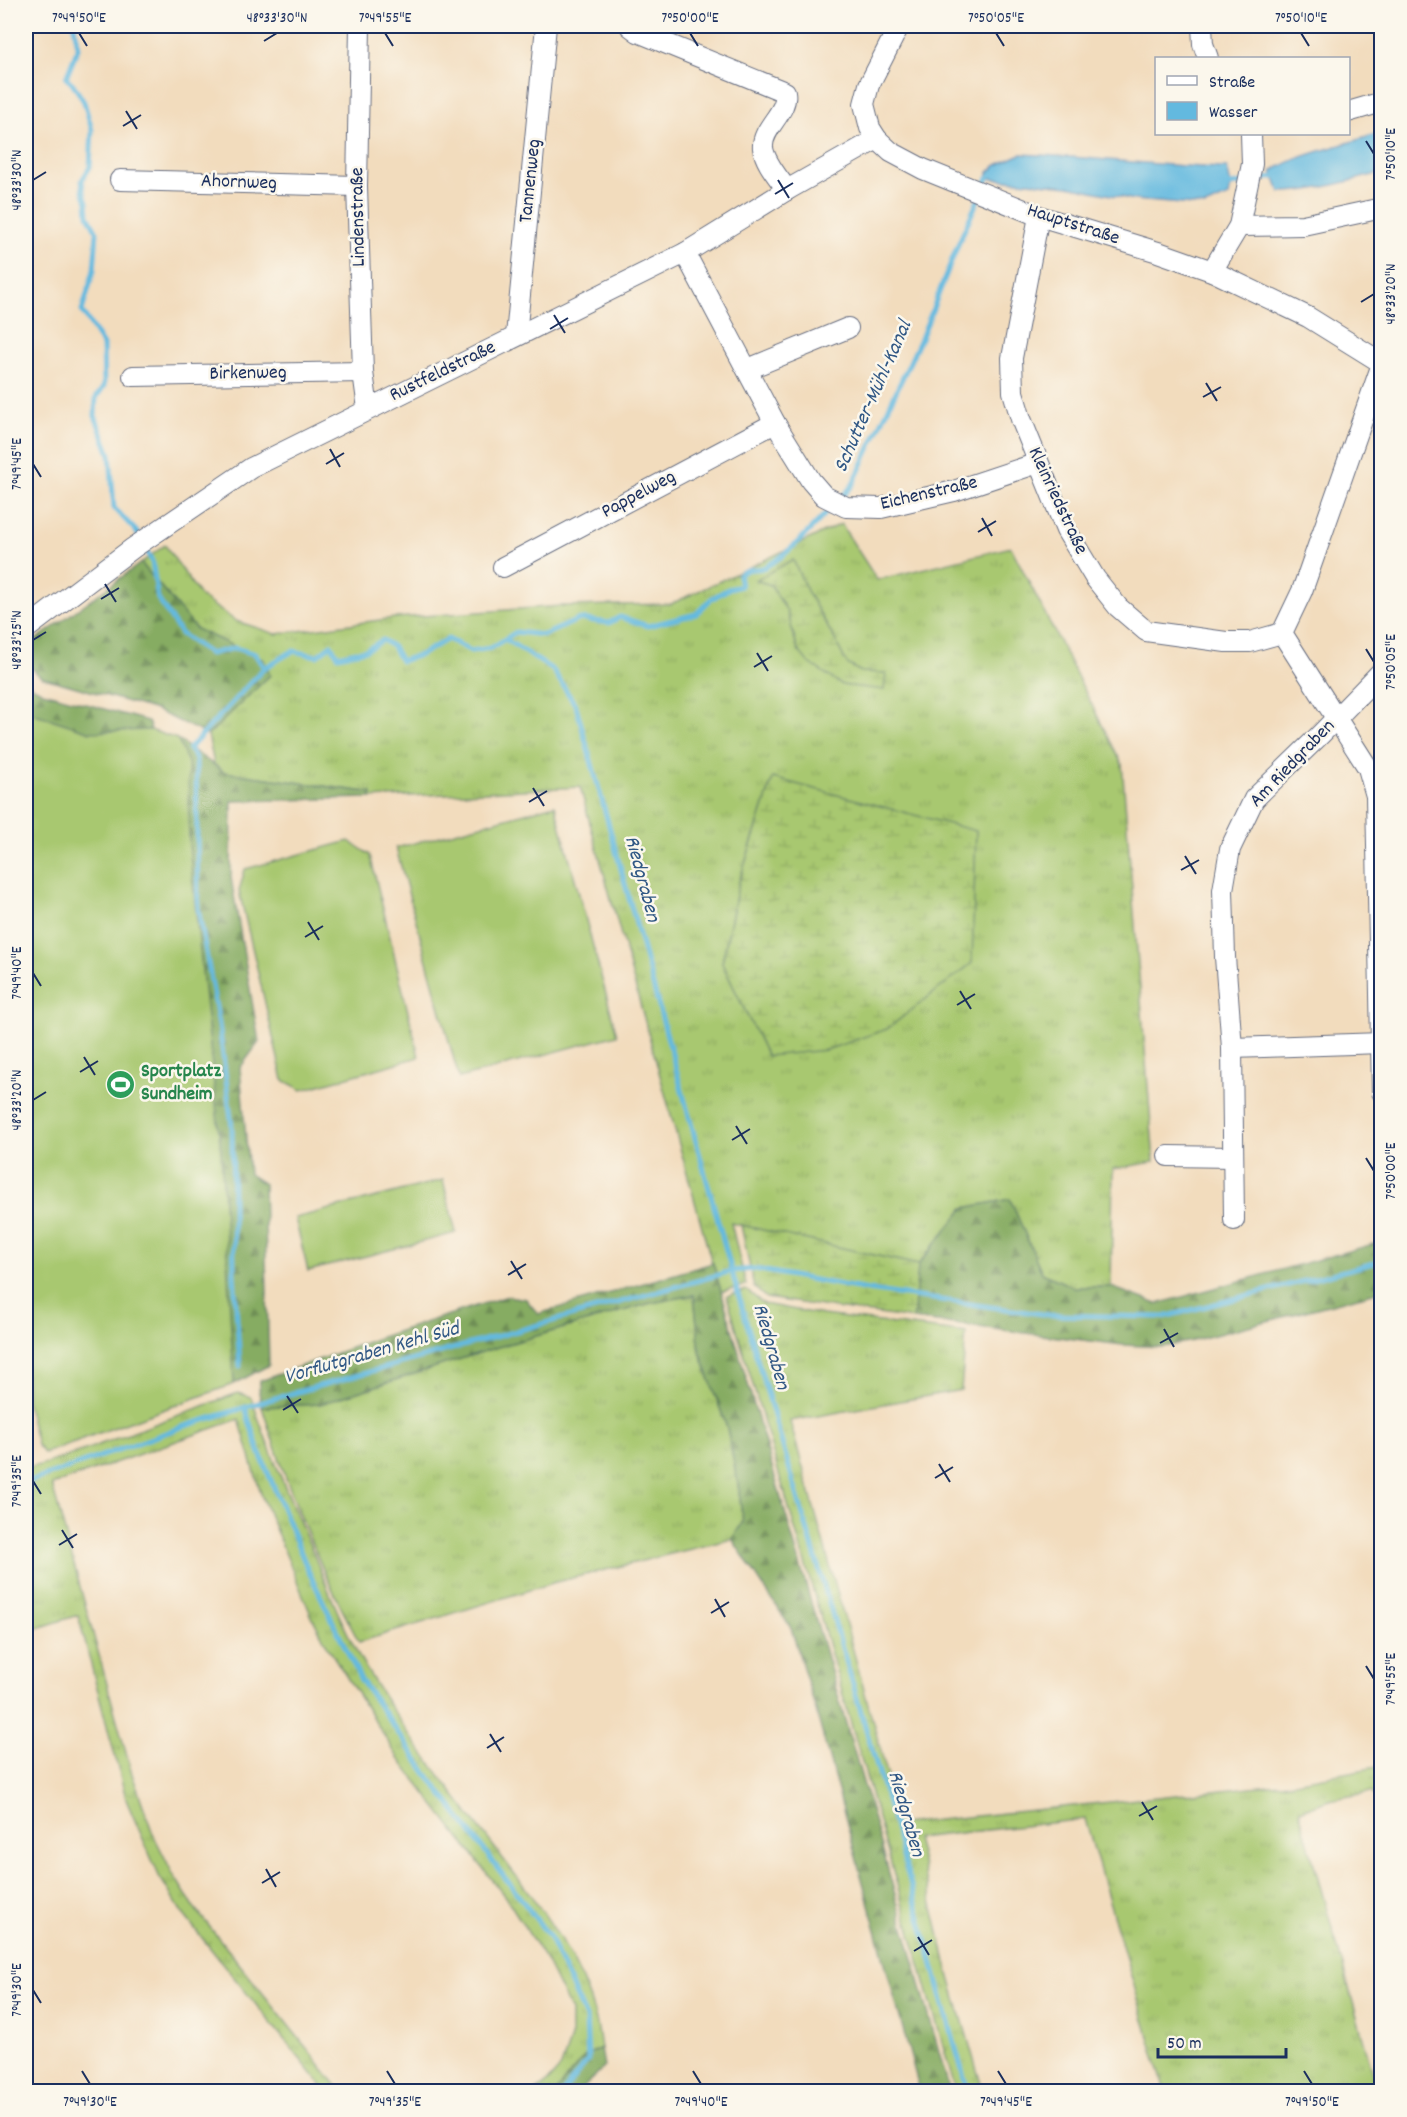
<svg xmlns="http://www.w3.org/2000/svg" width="1407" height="2117" font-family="Dekko,sans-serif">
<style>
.grass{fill:url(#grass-tufts);stroke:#627c67;stroke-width:1.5;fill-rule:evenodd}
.forest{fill:url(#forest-firs);stroke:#506e60;stroke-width:1.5}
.wetland{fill:url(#wetland-marsh);stroke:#627c67;stroke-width:1.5}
.pitch{fill:#a8c870;stroke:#627c67;stroke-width:1.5}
.water{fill:#63b9df;stroke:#3f749e;stroke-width:1.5}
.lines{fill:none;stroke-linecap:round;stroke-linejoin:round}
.stream{stroke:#63b9df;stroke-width:5}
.minor-casing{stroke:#666c7f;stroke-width:22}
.minor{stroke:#fff;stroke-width:20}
.ticks{fill:none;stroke:#1b2f5e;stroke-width:2}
.labels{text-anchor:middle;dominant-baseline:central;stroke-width:5;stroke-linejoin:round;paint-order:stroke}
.street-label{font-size:20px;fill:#1b2f5e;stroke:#fbf7ec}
.leisure-label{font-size:20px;font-weight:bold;fill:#27864d;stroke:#fbf7ec;text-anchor:start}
.water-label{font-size:21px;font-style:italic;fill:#315885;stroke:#fbf7ec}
.neatline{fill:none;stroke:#1b2f5e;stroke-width:2}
.ticks-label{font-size:15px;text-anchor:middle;fill:#1b2f5e}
</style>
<defs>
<pattern id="grass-tufts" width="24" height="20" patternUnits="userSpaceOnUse" patternTransform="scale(1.5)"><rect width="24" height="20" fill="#a8c870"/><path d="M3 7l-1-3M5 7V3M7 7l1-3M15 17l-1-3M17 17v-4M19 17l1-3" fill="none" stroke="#90ac63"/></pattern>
<pattern id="forest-firs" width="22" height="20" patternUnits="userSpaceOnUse" patternTransform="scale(1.5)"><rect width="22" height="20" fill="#86ac62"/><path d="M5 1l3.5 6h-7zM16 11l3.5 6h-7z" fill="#6d8c54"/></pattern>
<pattern id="wetland-marsh" width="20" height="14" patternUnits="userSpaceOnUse" patternTransform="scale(1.5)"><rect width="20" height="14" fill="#a8c870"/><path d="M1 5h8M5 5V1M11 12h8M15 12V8" fill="none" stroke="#90ac63"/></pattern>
</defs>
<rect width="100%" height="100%" fill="#fbf7ec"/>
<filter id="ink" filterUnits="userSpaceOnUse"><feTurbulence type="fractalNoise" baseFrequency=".0167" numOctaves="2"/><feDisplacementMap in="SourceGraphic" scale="12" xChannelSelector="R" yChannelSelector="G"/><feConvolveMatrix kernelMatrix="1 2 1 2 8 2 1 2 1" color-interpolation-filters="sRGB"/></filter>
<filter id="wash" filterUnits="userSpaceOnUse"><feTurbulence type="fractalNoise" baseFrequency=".008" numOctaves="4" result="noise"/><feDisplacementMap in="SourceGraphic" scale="24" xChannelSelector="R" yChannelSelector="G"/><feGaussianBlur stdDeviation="1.35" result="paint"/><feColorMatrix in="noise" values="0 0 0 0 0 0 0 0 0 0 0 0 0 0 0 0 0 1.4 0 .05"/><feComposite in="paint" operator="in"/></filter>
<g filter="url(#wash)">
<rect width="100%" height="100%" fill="#f2dcbd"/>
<!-- grass -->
<g class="grass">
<path d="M841,524L877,580L1011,547L1122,764L1154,1162L1113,1169L1111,1287H1073L1042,1273L1010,1199L964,1208L918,1265L731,1223L746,1285L720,1292L580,787L371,798L372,793L224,772L214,764L208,735L270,675L264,660L196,629L141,563L165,545L201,597L236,621L276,634L395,618L561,606L671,604ZM793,560L808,593L834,638L847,664L861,672L886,674L842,685L798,650L787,611L771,585L756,580ZM773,778L767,1056L722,963L739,882Z"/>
<polygon points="746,1290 764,1304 823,1315 966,1333 961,1390 790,1421 901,1824 1290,1783 1377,1767 1381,1772 1381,1802 1371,1792 1329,1800 1299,1811 1378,2091 1165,2091 1085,1819 916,1838 949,1974 983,2091 956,2091 812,1587 727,1296"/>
<path d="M694,1295L700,1352L727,1428L738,1484L743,1522L732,1539L556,1582L359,1642C319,1568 287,1487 262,1407L320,1404L498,1347L651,1303Z"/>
<path d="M238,1393L251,1397C269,1451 292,1504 315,1557C332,1599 349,1642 373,1680C407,1735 446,1784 485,1835C533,1899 592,1965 601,2048L585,2056L556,2091H535L543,2087L561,2067L571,2038V2011L547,1962L509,1902L399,1759L329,1649L312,1617L262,1497L239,1419L52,1485L131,1771L153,1834L173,1874L193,1906L341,2091H326L206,1943L181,1911L159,1876L127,1802L78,1615L26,1632V1536L32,1528L26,1515V1469L66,1457Z"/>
</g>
<!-- forest -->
<g class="forest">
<polygon points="141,563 196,629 264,660 270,675 208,735 153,709 41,677 27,664 26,647"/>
<polygon points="26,683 43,692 148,721 151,730 90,732 26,711"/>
<polygon points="177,739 224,772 372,793 371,798 232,801 231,878 259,1042 240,1068 249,1174 264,1184 269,1365 234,1384 221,1153 189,846 188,763"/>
<polygon points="1010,1199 1042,1273 1073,1287 1111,1287 1157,1304 1381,1242 1381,1291 1192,1341 1163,1347 1123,1345 913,1319 918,1265 964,1208"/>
<polygon points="713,1263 880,1841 950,2091 920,2091 815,1707 791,1628 732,1539 743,1522 738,1484 727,1428 700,1352 694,1295 651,1303 498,1347 320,1404 262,1407 259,1393 260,1381 378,1338 479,1305 508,1296 526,1299 538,1314"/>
<polygon points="601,2048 604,2067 580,2091 556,2091 585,2056"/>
</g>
<!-- wetland -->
<g class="wetland">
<polygon points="793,560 808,593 834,638 847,664 861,672 886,673 884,690 842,685 808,662 798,650 787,611 771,585 755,580"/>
<polygon points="773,778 976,831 972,963 887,1029 826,1050 767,1056 722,963 739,882"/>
<polygon points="741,1225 918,1265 913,1319 766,1298 754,1287"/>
</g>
<!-- pitch -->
<g class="pitch">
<polygon points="26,711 90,732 151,730 177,739 188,763 189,846 221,1153 234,1384 44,1453 37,1445 26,1401"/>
<polygon points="555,805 617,1035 459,1078 396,848"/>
<polygon points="349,841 370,855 419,1057 302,1090 283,1080 239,891 245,869"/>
<polygon points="443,1180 456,1233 308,1271 295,1218"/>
</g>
<!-- water -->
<g class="water">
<path d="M1381,132V173C1348,181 1315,192 1280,192L1272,171C1305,151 1345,146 1381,132Z"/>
<path d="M1021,154C1090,157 1159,166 1227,168L1231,185L1229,196L1205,206L1135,200L1068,186L988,178V172L997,165Z"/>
</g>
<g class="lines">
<!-- stream -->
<g class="stream">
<path d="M74,26L78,48L66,78L73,84L84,102L92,130L90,167L82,180L83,190L87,202L88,215L97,232L94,270L82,311L103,345L104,386L96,398L95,416L110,454L114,508L136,531L152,561L158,599L181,634L210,654L235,648L255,654L264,668L293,651L317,656L331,645L338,656L366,650L383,640L393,647L401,661L420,655L448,639L471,651L491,648L516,632L544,635L580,619L609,623L620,617L648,626L696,614L711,599L728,589L741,586L739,575C751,565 754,572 765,567C791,553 812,527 833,506"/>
<polyline points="1252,181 1274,177"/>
<polyline points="1231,185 1243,183"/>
<polyline points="839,500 852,486 922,336 959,242 988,178"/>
<polyline points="505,639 553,670 576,706 737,1290 896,1831 968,2092"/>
<polyline points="240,1366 234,1275 232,1127 219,1024 198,908 196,759 189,749 264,668"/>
<polyline points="245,1408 259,1451 308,1570 361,1680 432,1781 549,1936 586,2018 588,2060 563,2092"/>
<polyline points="26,1483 182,1427 272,1399 732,1271 755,1269 868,1290 1049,1315 1164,1317 1382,1261"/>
</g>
</g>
</g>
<g filter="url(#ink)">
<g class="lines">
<defs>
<g id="minor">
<polyline points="360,26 357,186 363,372 368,409"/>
<path d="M630,26L638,32L785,92C789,112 761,128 763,148C765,163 779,178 787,190"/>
<polyline points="899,26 869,85 864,104 870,128 877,139 891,152 923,169 1039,216 1158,252 1212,271 1308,317 1382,363"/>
<polyline points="1202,26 1203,44 1208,58"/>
<polyline points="1348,112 1382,102"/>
<polyline points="120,180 357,186"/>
<polyline points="1039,216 1012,358 1013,392 1021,419 1066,530 1095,578 1118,607 1146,631 1226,642 1250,642 1282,633"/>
<polyline points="1239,226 1303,225 1382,208"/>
<polyline points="685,253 775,423 811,481 824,496 846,507 881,508 954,491 1038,463"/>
<polyline points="1212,271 1239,226 1252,164 1251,134"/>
<polyline points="516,336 546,26"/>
<polyline points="1382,364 1302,591 1282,633 1368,768 1376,796 1382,1092"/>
<polyline points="748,369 848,328"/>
<polyline points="133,376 363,372"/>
<polyline points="503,567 775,423"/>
<polyline points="26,629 133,548 251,468 685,253 787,190 877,139"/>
<polyline points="1232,1048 1382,1043"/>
<polyline points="1168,1156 1233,1157"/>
<polyline points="1234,1220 1232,1048 1225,957 1223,890 1230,849 1254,799 1321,734 1382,671"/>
</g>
</defs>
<!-- minor casing -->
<use href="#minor" class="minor-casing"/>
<!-- minor -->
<use href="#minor" class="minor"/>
</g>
</g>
<!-- ticks -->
<path class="ticks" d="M79,33L87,46M385,33L393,46M690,33L698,46M996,33L1004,46M1301,33L1309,46M264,41L277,33M126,111L137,129M123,126L141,115M1366,141L1374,154M33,180L46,172M778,180L789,198M775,194L793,183M1361,302L1374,294M554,315L565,333M550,329L568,318M1206,383L1217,401M1203,397L1221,387M330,449L340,467M33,464L41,477M326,464L344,453M982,518L992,536M978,532L996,521M105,584L116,602M101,599L119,588M33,640L46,632M1366,649L1374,662M757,653L768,671M754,667L772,656M533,788L544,806M529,802L547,791M1185,856L1196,874M1181,870L1199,860M308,922L319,940M305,937L323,926M33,973L41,986M960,991L971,1009M957,1005L975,994M84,1057L95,1075M80,1072L98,1061M33,1100L46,1092M736,1126L747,1144M732,1140L750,1129M1366,1158L1374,1171M511,1261L522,1279M508,1275L526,1264M1164,1329L1174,1347M1160,1343L1178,1333M287,1396L298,1413M283,1410L301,1399M939,1464L950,1482M935,1478L953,1467M33,1481L41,1494M62,1530L73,1548M59,1545L77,1534M715,1599L725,1617M711,1613L729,1602M1366,1666L1374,1679M490,1734L501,1752M487,1748L504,1737M1142,1802L1153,1820M1139,1816L1157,1806M266,1869L276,1887M262,1883L280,1872M918,1937L929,1955M914,1951L932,1940M33,1990L41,2003M82,2071L90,2084M387,2071L395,2084M693,2071L701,2084M998,2071L1006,2084M1304,2071L1312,2084"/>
<!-- icons -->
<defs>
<symbol id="stadium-disc" viewBox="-11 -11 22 22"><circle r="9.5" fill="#2e9e5b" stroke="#fbf7ec"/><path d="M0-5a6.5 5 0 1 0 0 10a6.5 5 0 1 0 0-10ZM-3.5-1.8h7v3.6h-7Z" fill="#fff"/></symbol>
</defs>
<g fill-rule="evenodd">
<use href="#stadium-disc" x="104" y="1068" width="33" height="33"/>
</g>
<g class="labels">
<!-- street labels -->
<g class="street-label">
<text transform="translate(531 181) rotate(-84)">Tannenweg</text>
<text transform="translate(239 183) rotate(2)">Ahornweg</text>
<text transform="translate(359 217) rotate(-91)">Lindenstraße</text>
<text transform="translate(1073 225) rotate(18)">Hauptstraße</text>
<text transform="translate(443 372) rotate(-26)">Rustfeldstraße</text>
<text transform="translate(248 374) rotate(-1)">Birkenweg</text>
<text transform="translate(929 494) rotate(-13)">Eichenstraße</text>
<text transform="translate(639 495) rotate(-28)">Pappelweg</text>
<text transform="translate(1057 501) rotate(65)">Kleinriedstraße</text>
<text transform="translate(1293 764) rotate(-46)">Am Riedgraben</text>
</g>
<!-- leisure labels -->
<g class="leisure-label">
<text x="141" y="1072">Sportplatz<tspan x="141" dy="23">Sundheim</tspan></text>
</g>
<!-- water labels -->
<g class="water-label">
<text transform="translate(874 397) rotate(-66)">Schutter-Mühl-Kanal</text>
<text transform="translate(641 879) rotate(75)">Riedgraben</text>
<text transform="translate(770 1347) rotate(74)">Riedgraben</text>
<text transform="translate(372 1354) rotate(-16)">Vorflutgraben Kehl Süd</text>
<text transform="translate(905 1814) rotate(74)">Riedgraben</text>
</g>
</g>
<!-- margin -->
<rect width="1407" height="2117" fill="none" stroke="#fbf7ec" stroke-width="66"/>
<!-- legend -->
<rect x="1155" y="57" width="195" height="78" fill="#fbf7ec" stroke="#a1a7b3" stroke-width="1.5"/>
<rect x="1167" y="76" width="30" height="9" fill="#ffffff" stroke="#a1a7b3" stroke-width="1.5"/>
<text x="1209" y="87" font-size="18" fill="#1b2f5e">Straße</text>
<rect x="1167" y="102" width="30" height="18" fill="#63b9df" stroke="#a1a7b3" stroke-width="1.5"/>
<text x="1209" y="117" font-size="18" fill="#1b2f5e">Wasser</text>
<!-- scale -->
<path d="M1158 2048v9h128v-9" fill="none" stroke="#1b2f5e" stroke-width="3"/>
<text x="1167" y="2048" font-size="18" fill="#1b2f5e" stroke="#fbf7ec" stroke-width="4.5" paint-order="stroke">50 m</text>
<rect x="33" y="33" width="1341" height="2051" class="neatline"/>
<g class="ticks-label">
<text x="79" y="22">7°49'50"E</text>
<text x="277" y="22">48°33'30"N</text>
<text x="385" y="22">7°49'55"E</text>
<text x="690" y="22">7°50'00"E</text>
<text x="996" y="22">7°50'05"E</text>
<text x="1301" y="22">7°50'10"E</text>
<text transform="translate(1390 154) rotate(-90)" y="5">7°50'10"E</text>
<text transform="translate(16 180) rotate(-90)" y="5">48°33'30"N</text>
<text transform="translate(1390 294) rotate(-90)" y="5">48°33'20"N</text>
<text transform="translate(16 464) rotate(-90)" y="5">7°49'45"E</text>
<text transform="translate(16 640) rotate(-90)" y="5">48°33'25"N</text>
<text transform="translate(1390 662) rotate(-90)" y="5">7°50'05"E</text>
<text transform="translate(16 973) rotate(-90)" y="5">7°49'40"E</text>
<text transform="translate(16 1100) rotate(-90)" y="5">48°33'20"N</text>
<text transform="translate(1390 1171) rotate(-90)" y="5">7°50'00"E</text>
<text transform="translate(16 1481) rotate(-90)" y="5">7°49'35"E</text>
<text transform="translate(1390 1679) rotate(-90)" y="5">7°49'55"E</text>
<text transform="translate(16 1990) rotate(-90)" y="5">7°49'30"E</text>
<text x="90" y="2106">7°49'30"E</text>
<text x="395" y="2106">7°49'35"E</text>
<text x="701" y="2106">7°49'40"E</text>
<text x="1006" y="2106">7°49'45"E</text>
<text x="1312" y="2106">7°49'50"E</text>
</g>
</svg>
